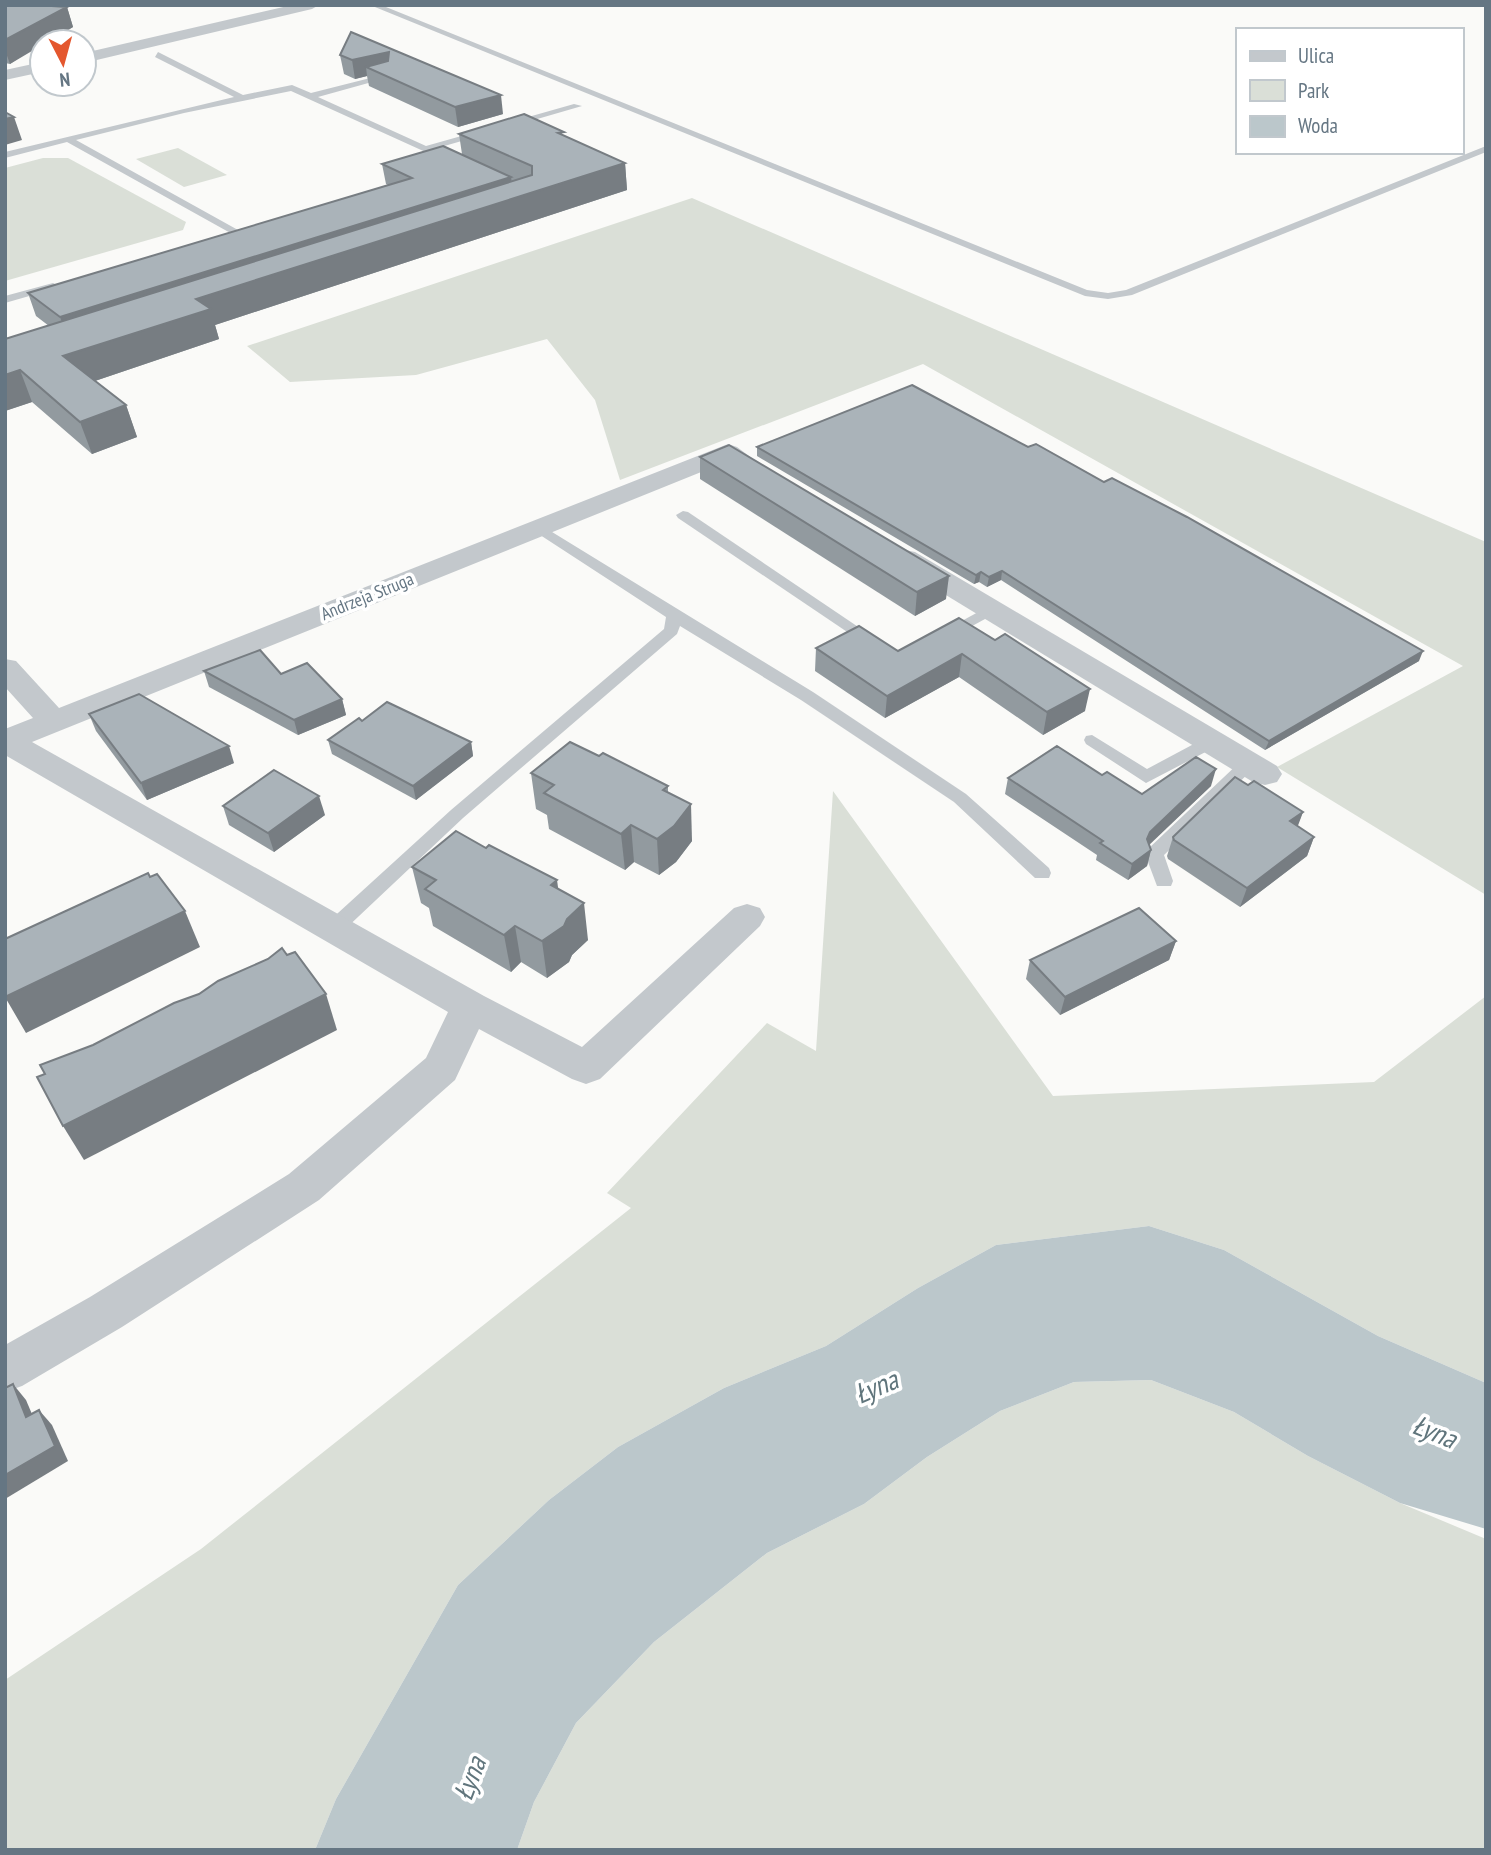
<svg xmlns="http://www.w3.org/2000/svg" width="1491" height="1855" font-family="'PT Sans Narrow',sans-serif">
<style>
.green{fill:#dadfd7}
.water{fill:#bbc7cb}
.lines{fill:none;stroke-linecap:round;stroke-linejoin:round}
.service{fill:#c3c8cc;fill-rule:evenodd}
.minor{fill:#c3c8cc;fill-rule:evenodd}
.wall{fill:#929a9f}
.shaded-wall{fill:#777d82}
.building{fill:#aab3b9;stroke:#777d82;stroke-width:2}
.labels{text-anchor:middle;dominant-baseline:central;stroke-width:7;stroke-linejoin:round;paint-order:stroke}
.far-street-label{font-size:18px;fill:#657683;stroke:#fff}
.near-water-label{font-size:28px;font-style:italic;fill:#60757c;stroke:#fff}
</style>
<rect width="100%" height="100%" fill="#fafaf8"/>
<!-- green -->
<g class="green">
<polygon points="178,148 227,175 184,187 136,159"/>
<polygon points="43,158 68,158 186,222 183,230 5,281 5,168"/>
<polygon points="692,198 1486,542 1486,895 1277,767 1463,666 923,364 620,480 595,400 547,339 416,375 290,382 247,346"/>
<polygon points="833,791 1053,1096 1374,1082 1486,996 1486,1383 1378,1336 1224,1250 1149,1226 996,1245 918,1288 826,1346 724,1388 618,1447 549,1500 458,1585 336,1799 315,1850 5,1850 5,1680 201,1549 631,1208 607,1193 767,1023 816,1051"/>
<polygon points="1151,1380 1234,1412 1308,1456 1400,1503 1486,1539 1486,1850 517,1850 534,1802 576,1723 654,1642 767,1553 864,1504 927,1457 1000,1411 1074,1382"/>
</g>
<!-- water -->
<polygon class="water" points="1149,1226 1224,1250 1378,1336 1486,1383 1486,1529 1400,1503 1308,1456 1234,1412 1151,1380 1074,1382 1000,1411 927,1457 864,1504 767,1553 654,1642 576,1723 534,1802 517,1850 315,1850 336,1799 458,1585 549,1500 618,1447 724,1388 826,1346 918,1288 996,1245"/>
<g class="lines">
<!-- service -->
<g class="service">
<polygon points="370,5 381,5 1087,290 1108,293 1126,290 1486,146 1486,152 1132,295 1108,299 1085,296"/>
<polygon points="158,52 243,95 292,85 311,93 390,73 390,77 318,97 426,146 574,104 582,106 434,149 455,159 457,161 452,164 291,91 184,113 76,140 238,230 238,234 234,235 67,142 5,158 5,152 234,97 155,57"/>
<polygon points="53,283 59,286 57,288 5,303 5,296"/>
<polygon points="683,511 688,512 882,643 880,646 868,646 678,518 676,515"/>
<polygon points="539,524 813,692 966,794 1049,868 1051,873 1049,878 1035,878 954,802 801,700 680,626 677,634 463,818 341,933 327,933 324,928 327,923 451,810 664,629 666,617 534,531 532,528"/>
<polygon points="991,605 996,607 999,610 996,613 952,637 940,637 938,634"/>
<polygon points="1092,735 1147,769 1205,738 1211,737 1219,742 1217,746 1146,783 1086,744 1084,740 1086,736"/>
<polygon points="1248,758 1254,760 1257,764 1254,768 1164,855 1173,881 1171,886 1157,886 1145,854 1148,849 1242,760"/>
</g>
<!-- minor -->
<g class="minor">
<polygon points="292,5 319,5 312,9 84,63 84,53"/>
<polygon points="42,62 42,72 5,80 5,70"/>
<polygon points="728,444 737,447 757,462 753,467 744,470 726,462 32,742 484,996 582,1047 734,908 747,904 760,908 765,917 760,926 600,1079 586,1084 572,1079 479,1029 455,1080 319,1200 122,1327 22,1386 5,1392 5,1345 90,1297 289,1174 426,1058 448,1012 5,755 5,729 33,718 5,687 5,659 16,661 59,708"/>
<polygon points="905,550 915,552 1277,766 1282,774 1277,782 1265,785 1253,782 895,564 891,558 895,552"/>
</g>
</g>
<!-- wall -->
<g class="wall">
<polygon points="5,5 53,5 52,6 67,7 73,27 48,42 42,42 10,64 5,63"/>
<polygon points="340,55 503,114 458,127 369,86 367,76 355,79 344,74"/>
<polygon points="459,134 564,136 625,163 627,190 215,325 219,339 95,381 126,405 137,437 92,454 32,402 5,411 5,339 49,326 36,316 28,293 388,185 386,184 382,164 462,154"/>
<polygon points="757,447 1419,661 1265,750 1001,580 987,587 979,582 974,584 757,456"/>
<polygon points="700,457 946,599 915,616 700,479"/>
<polygon points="959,618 1085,711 1043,735 959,677 885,718 815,671 816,648 898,651"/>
<polygon points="204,671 281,674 342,699 346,715 298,735 209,687"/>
<polygon points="89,714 234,763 147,800 96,731"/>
<polygon points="362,721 471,742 473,756 416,800 332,754 328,740"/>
<polygon points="599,756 668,786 668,793 692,841 676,862 659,875 634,862 625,870 549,829 547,815 536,809 531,773"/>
<polygon points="1008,778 1142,794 1211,786 1149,844 1151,850 1147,866 1128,880 1096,860 1097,855 1005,794"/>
<polygon points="1248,785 1303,812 1297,826 1314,837 1307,856 1240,907 1168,859 1167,856 1173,837"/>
<polygon points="223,806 325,815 274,852 229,825"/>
<polygon points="412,867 558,889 588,940 572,955 569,962 547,978 521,962 511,972 433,926 429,908 421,903"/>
<polygon points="1176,941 1169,960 1060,1015 1026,979 1030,960"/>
</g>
<!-- shaded-wall -->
<g class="shaded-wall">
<polygon points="67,7 73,27 48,42 42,42 42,45 10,64 5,50 5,40"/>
<polygon points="389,52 392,71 366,67 367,76 355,79 352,60"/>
<polygon points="501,95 503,114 458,127 455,107"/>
<polygon points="14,117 22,140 5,145 5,119"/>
<polygon points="625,163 627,190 215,325 219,339 74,388 63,356 68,340 60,317 511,177 514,198"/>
<polygon points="20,370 32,402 5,411 5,375"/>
<polygon points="126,405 137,437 92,454 80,422"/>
<polygon points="1002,571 1001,580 987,587 989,577"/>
<polygon points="981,572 979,582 974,584 976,575"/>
<polygon points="949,576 946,599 915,616 917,592"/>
<polygon points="1423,651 1419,661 1265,750 1269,741"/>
<polygon points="962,654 959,677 885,718 887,696"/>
<polygon points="1090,689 1085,711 1043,735 1047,712"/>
<polygon points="342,699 346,715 298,735 294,720"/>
<polygon points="471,742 473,756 416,800 413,786"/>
<polygon points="229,746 234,763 147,800 141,783"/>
<polygon points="1216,769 1211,786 1146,848 1147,839 1150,832"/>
<polygon points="319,796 325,815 274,852 268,833"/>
<polygon points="691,804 692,841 676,862 659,875 657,839"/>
<polygon points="1303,812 1296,831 1290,821"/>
<polygon points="631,825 634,862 625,870 621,834"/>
<polygon points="1314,837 1307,856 1240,907 1247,888"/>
<polygon points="1151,850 1147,866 1128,880 1132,864"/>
<polygon points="557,880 562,916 551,885"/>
<polygon points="584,903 588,940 572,955 569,962 547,978 542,941"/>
<polygon points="185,911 200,947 26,1033 5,997"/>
<polygon points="515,926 521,962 511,972 504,935"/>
<polygon points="1176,941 1169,960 1060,1015 1065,997"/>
<polygon points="326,994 337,1030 84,1160 63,1126"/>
<polygon points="13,1384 26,1400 40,1433 26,1417"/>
<polygon points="39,1410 52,1425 68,1461 5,1499 5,1475"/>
</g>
<!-- building -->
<g class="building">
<polygon points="5,5 36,5 67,7 5,40"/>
<polygon points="351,32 501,95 455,107 366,67 388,61 389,52 352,60 340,55"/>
<polygon points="5,112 14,117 5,119"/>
<polygon points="524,114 564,132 558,133 625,163 196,299 211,309 63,356 126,405 80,422 20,370 5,375 5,339 532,175 532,166 459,134"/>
<polygon points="443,146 511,177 60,317 28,293 412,178 382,164"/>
<polygon points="912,385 1028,447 1036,444 1104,482 1112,478 1187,517 1423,651 1269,741 1002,571 989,577 981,572 976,575 757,447"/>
<polygon points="729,445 949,576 917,592 700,457"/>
<polygon points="959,618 995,640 1005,634 1090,689 1047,712 962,654 887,696 816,648 859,626 898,651"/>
<polygon points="260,650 281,674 307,663 342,699 294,720 204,671"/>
<polygon points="139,694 229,746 141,783 89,714"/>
<polygon points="387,702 471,742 413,786 328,740 359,718 362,721"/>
<polygon points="570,742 599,756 603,753 668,786 663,790 691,804 674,826 657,839 631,825 621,834 544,793 554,785 531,773"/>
<polygon points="1057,746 1102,775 1107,772 1142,794 1196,757 1216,769 1150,832 1147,839 1151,850 1132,864 1100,843 1103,841 1008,778"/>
<polygon points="274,770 319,796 268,833 223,806"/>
<polygon points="1235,777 1248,785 1254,781 1303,812 1290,821 1314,837 1247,888 1174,840 1173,837"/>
<polygon points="456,831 486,848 489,845 557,880 551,885 584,903 567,919 564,926 542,941 515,926 504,935 425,889 436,880 412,867"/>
<polygon points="148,873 150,877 157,874 185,911 5,997 5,939"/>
<polygon points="1139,908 1176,941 1065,997 1030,960"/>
<polygon points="282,948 287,955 295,952 326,994 63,1126 37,1077 45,1074 40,1065 93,1045 174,1003 199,994 218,981 268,959"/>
<polygon points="13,1384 26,1417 39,1410 55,1446 5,1475 5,1388"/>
</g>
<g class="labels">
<!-- far-street labels -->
<g class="far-street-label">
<text transform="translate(367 596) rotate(-22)">Andrzeja Struga</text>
</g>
<!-- near-water labels -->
<g class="near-water-label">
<text transform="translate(876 1386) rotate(-23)">Łyna</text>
<text transform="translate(1435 1431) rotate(22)">Łyna</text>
<text transform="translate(469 1778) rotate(-69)">Łyna</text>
</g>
</g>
<!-- border -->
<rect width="1491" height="1855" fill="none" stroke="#657683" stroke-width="14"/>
<!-- legend -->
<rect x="1236" y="28" width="228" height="126" fill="#ffffff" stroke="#c1c8cd" stroke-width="2"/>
<rect x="1250" y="51" width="35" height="10" fill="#c3c8cc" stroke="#c1c8cd" stroke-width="2"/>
<text x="1298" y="63" font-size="21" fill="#657683">Ulica</text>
<rect x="1250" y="80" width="35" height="21" fill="#dadfd7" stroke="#c1c8cd" stroke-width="2"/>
<text x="1298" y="98" font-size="21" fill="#657683">Park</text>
<rect x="1250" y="116" width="35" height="21" fill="#bbc7cb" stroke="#c1c8cd" stroke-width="2"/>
<text x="1298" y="133" font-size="21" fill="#657683">Woda</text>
<!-- north arrow -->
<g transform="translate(63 63) rotate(174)"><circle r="33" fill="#ffffff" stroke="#c1c8cd" stroke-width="2"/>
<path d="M0-5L12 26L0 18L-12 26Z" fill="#e4572e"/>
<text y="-10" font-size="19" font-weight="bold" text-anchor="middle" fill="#657683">N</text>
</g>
</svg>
